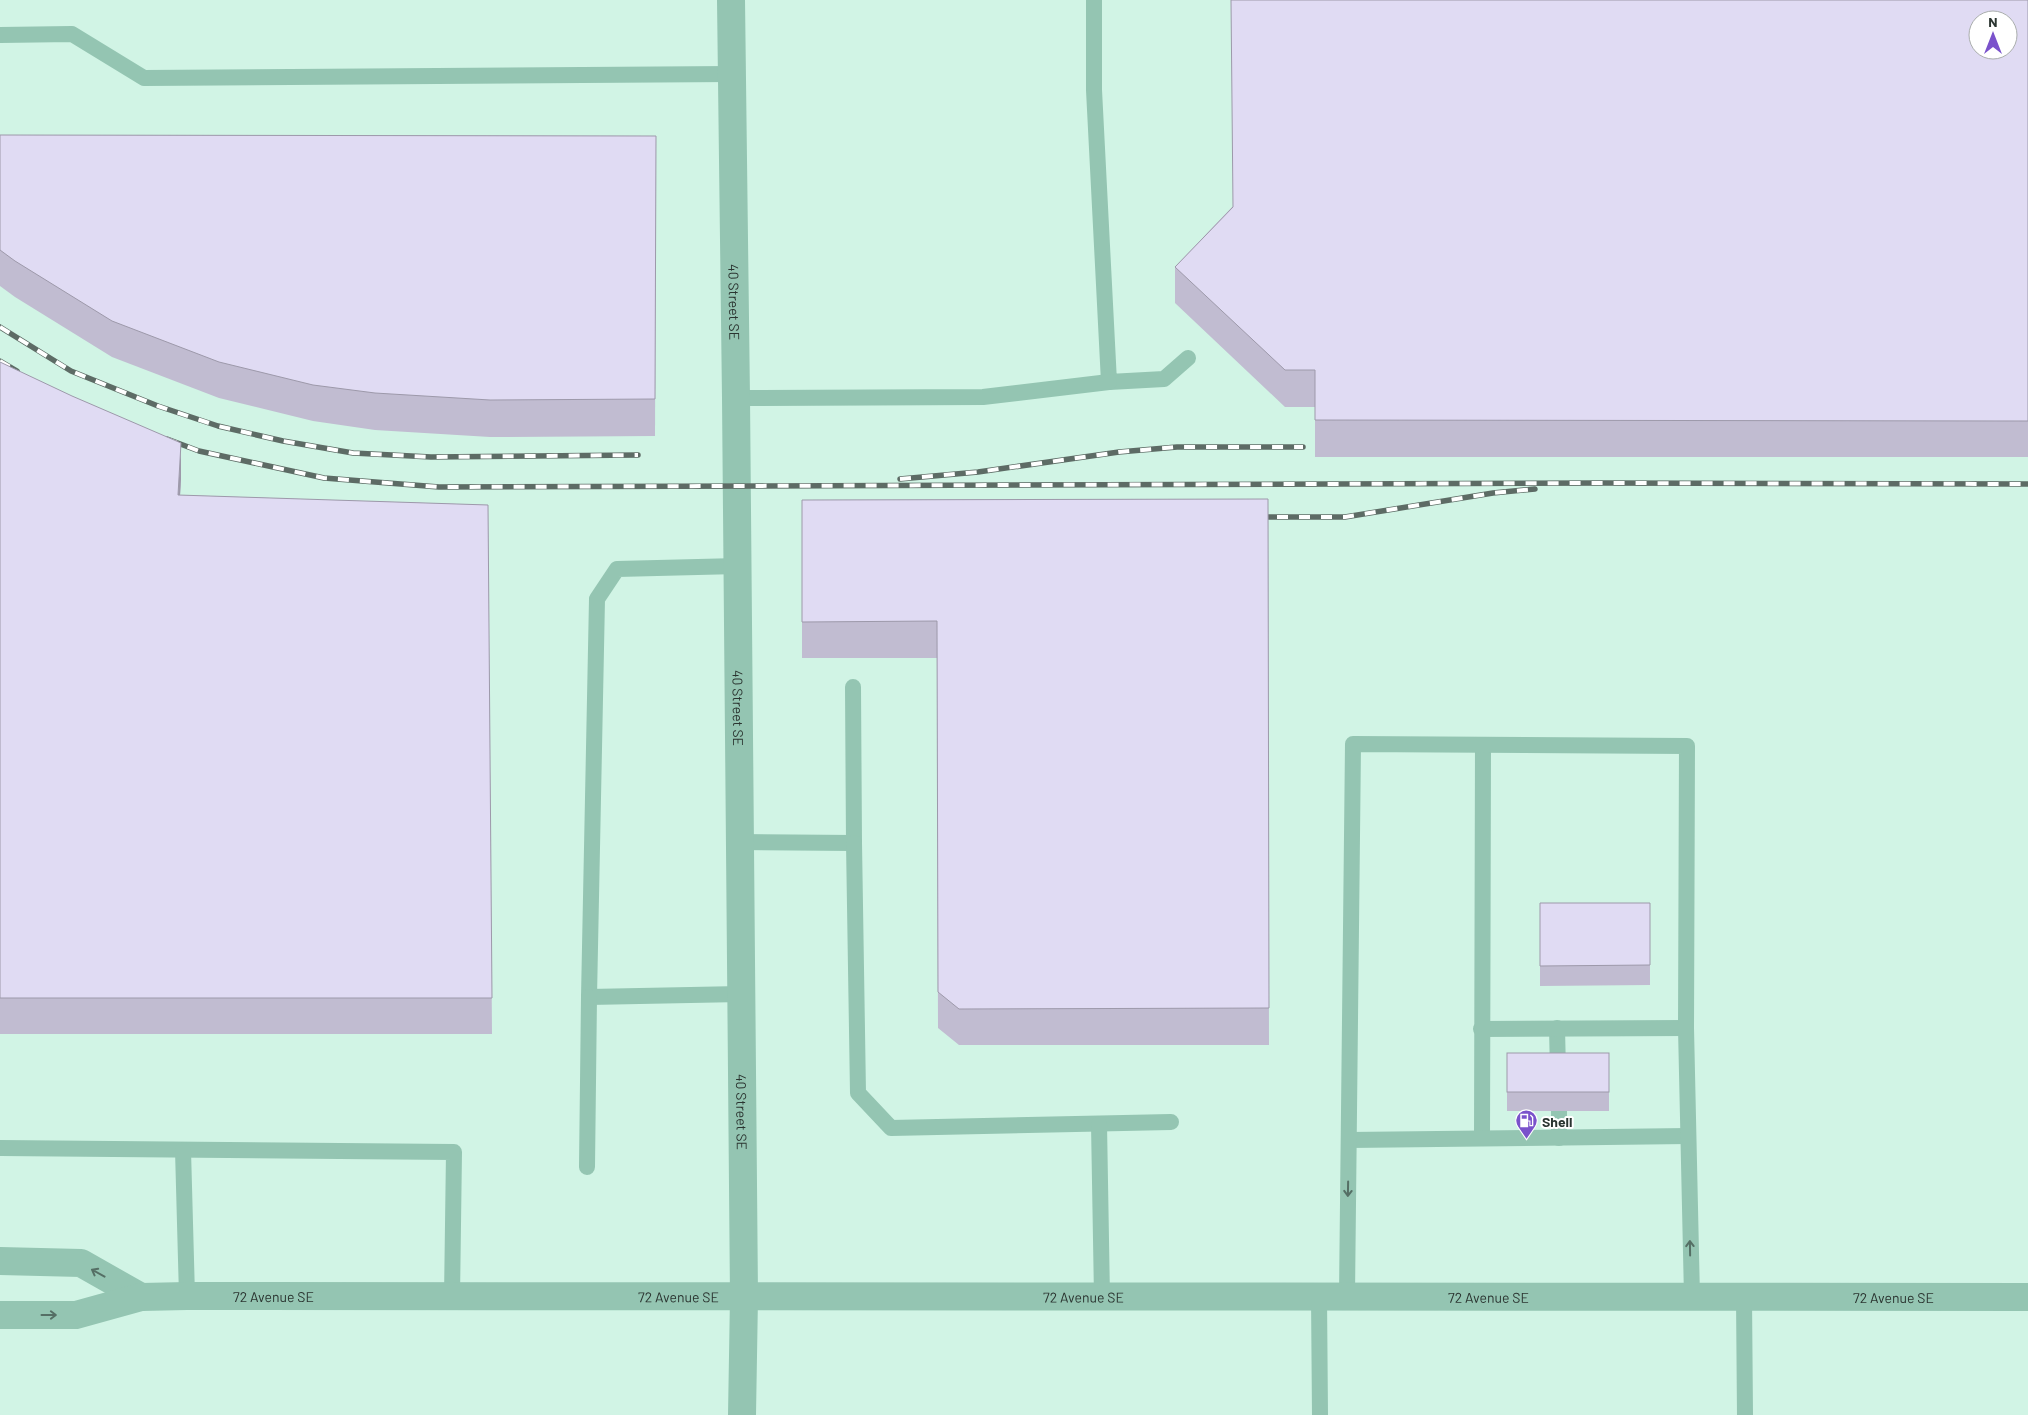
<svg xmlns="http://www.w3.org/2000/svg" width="2028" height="1415" font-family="Barlow,sans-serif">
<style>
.built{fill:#d1f4e5;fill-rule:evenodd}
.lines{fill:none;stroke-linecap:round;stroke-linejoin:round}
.service{stroke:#94c5b2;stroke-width:16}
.minor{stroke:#94c5b2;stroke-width:28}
.tertiary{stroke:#94c5b2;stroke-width:28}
.rail-casing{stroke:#5d6b65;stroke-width:5.5}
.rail{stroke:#fff;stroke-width:4;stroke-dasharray:11;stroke-linecap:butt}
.wall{fill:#c1bcd1}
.shaded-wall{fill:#9d99aa}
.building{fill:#e0dbf3;stroke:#9d99aa;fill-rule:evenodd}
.oneway{stroke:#556f65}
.labels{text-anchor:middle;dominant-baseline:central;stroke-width:4;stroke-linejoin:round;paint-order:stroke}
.street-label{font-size:14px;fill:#2b3531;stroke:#fff}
.poi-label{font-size:14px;font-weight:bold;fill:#2b3531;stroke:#fff;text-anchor:start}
</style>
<rect width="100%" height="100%" fill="#e3fef3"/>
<!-- built -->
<path class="built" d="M0,0H2028V1415H0ZM1978,20H2008V50H1978Z"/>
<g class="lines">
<!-- service -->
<g class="service">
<polyline points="1094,0 1094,90 1109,382 1164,379 1188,358"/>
<polyline points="0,35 72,34 144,78 732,74"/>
<polyline points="736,398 983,397 1109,382"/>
<polyline points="738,566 617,569 597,599 589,997 741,994"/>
<polyline points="739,842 854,843 853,687"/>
<polyline points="854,843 858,1093 891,1128 1171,1122"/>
<polyline points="1557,1028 1558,1072"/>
<polyline points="1481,1029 1686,1028"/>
<polyline points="1559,1111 1559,1138"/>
<polyline points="1099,1124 1102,1297"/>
<polyline points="1482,1138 1483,745"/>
<polyline points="1349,1140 1688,1136"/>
<polyline points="0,1148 454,1152 452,1297"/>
<polyline points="183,1150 187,1296"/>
<polyline points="587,1167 589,997"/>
<polyline points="1319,1296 1320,1415"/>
<polyline points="1347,1296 1353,744 1687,746 1686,1028 1692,1297"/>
<polyline points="1744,1297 1745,1415"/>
</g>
<!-- minor -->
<path class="minor" id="s1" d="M731,0L736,398L744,1297L742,1415"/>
<!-- tertiary -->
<g class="tertiary">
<polyline points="0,1261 81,1263 141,1297"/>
<path id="s2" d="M0,1315H76L141,1297L187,1296L2028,1297"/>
</g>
<defs>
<g id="rail">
<polyline points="0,327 71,371 158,406 218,426 283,441 353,453 431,457 638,455"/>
<polyline points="0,361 17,371"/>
<polyline points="167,439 199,451 324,478 439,487 1602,483 2028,484"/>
<polyline points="900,479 978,472 1119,452 1177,447 1303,447"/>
<polyline points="1255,517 1345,517 1493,493 1535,489"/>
</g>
</defs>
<!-- rail casing -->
<use href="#rail" class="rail-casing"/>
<!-- rail -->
<use href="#rail" class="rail"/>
</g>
<!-- wall -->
<g class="wall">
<polygon points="2028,0 2028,457 1315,457 1315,407 1285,407 1175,303 1175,267 1232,207"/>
<polygon points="0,135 656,136 655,436 490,437 375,430 313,421 219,398 112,357 15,297 0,286"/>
<polygon points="0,362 181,479 180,495 488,505 492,1034 0,1034"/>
<polygon points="1268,499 1269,1045 959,1045 938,1028 937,658 802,658 802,500"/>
<polygon points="1540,903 1650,903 1650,985 1540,986"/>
<rect x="1507" y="1053" width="102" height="58"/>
</g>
<!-- shaded-wall -->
<polygon class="shaded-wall" points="181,443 181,479 178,532 178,495"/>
<!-- building -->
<g class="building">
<path d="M1231,0H2028V421L1315,420V370H1285L1175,267L1233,207ZM1978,20H2008V50H1978Z"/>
<polygon points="0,135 656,136 655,399 490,400 375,393 313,385 219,362 112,321 15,261 0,250"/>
<polygon points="0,362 72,396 181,443 178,495 488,505 492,998 0,998"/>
<polygon points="1268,499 1269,1008 959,1009 938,992 937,621 802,622 802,500"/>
<polygon points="1540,903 1650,903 1650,965 1540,966"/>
<rect x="1507" y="1053" width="102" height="39"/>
</g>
<!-- one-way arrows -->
<defs><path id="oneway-shaft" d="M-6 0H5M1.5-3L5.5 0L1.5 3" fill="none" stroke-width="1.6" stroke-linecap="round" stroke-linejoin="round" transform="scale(1.25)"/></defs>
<g class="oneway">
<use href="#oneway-shaft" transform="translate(1348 1189) rotate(91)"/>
<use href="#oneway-shaft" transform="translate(1690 1248) rotate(-91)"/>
<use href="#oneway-shaft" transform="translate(98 1273) rotate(-151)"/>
<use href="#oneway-shaft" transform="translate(49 1315)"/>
</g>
<!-- icons -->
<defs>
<symbol id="fuel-pin" viewBox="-11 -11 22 30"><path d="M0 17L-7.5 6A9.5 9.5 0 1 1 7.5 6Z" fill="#7a52cb" stroke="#fff"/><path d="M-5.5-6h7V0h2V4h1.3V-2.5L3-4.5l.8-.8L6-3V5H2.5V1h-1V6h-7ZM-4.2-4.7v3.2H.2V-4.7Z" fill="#fff"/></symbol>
</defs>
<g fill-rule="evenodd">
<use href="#fuel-pin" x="1514" y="1108" width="25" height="34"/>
</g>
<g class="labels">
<!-- street labels -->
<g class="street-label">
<text stroke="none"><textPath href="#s1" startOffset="302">40 Street SE</textPath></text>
<text stroke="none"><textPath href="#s1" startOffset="708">40 Street SE</textPath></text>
<text stroke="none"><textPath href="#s1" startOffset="1112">40 Street SE</textPath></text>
<text stroke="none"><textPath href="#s2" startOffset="276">72 Avenue SE</textPath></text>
<text stroke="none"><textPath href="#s2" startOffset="1491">72 Avenue SE</textPath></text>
<text stroke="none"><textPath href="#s2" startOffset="681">72 Avenue SE</textPath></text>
<text stroke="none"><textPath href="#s2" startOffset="1086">72 Avenue SE</textPath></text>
<text stroke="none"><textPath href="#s2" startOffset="1896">72 Avenue SE</textPath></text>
</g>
<!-- poi labels -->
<g class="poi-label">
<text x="1542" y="1121">Shell</text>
</g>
</g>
<!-- north arrow -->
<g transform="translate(1993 35)"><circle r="24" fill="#ffffff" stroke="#aaaead"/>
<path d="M0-4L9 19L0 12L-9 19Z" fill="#7a52cb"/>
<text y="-8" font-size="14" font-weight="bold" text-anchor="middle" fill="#2b3531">N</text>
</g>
</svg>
